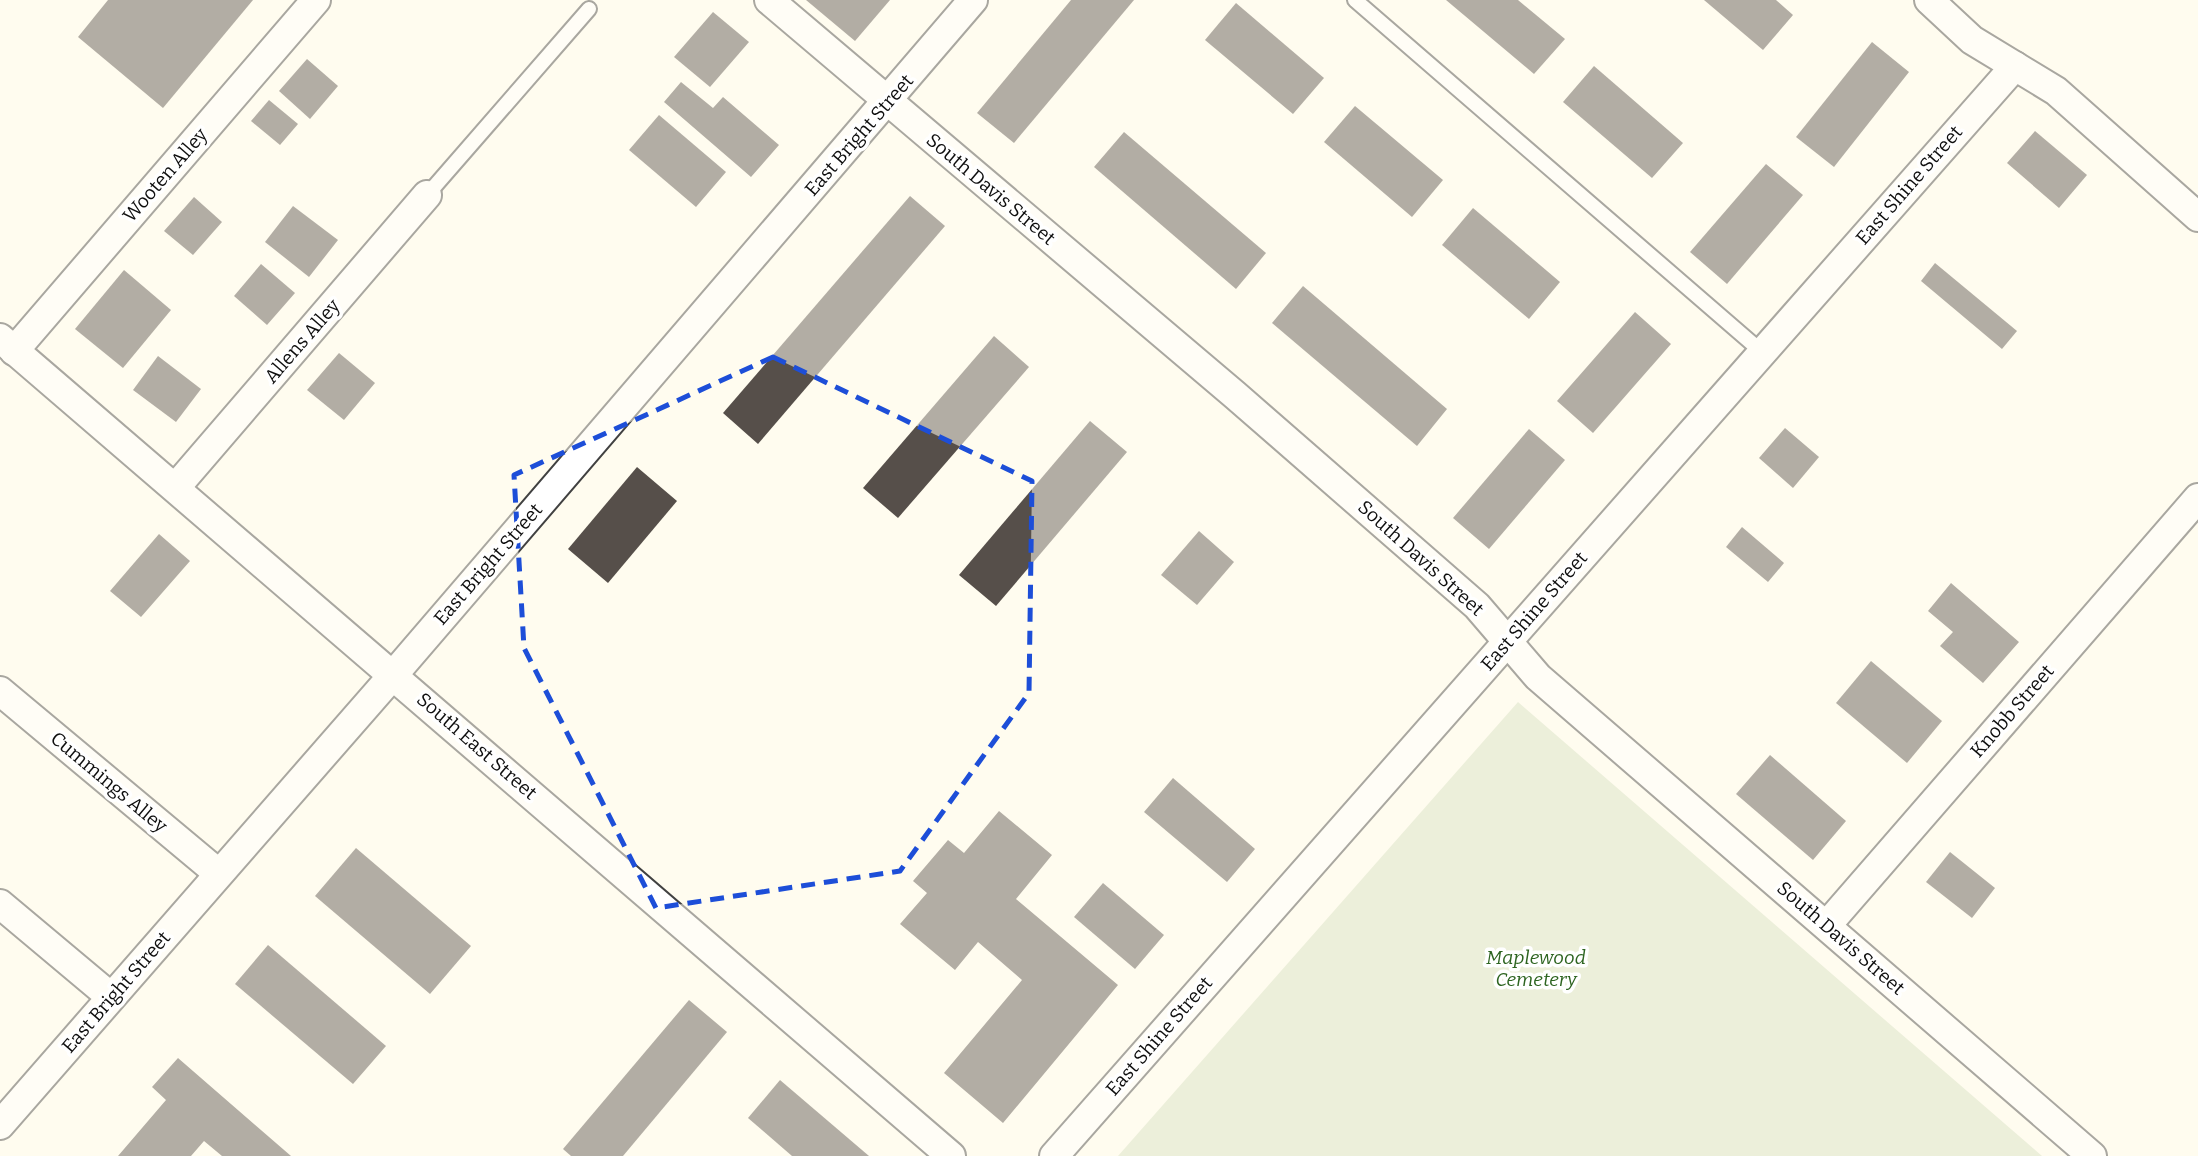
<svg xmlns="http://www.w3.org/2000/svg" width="2198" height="1156" font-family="Bitter,serif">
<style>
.cemetery{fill:#d5e0c1}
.building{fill:#564f4a}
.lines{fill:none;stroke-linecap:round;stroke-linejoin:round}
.lane-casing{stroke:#414141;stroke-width:18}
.street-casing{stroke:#414141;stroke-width:32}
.lane{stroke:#fff;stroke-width:14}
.street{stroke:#fff;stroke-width:28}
.marked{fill:none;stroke:#1d4ed8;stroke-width:5;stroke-dasharray:14 9;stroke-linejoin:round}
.labels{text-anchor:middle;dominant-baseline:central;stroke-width:7;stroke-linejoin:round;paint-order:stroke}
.street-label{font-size:19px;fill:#0e0e0e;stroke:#fff}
.park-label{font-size:19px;font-style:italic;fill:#2d6420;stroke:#fff}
</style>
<rect width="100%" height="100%" fill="#fffcef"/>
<!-- cemetery -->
<polygon class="cemetery" points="1518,702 2042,1156 1118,1156"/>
<!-- building -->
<g class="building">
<polygon points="108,0 253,0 163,108 78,37"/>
<polygon points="806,0 890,0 855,41"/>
<polygon points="1071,0 1134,0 1014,143 977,113"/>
<polygon points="1446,0 1518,0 1565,39 1534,74"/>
<polygon points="1704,0 1776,0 1793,15 1763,50"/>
<polygon points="1236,3 1324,78 1293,114 1205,40"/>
<polygon points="713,12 749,42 710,87 674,57"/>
<polygon points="1872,42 1909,72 1834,167 1796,137"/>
<polygon points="307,59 338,86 310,119 279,91"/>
<polygon points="1594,66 1683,143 1652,178 1563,102"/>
<polygon points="681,82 713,108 723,97 779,145 751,177 664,102"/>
<polygon points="269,100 298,124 280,145 251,121"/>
<polygon points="1355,106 1443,180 1412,217 1324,142"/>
<polygon points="659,115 726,172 696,207 629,150"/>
<polygon points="2035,131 2087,175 2059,208 2007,163"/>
<polygon points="1124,132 1266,253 1236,289 1094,167"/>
<polygon points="1766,164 1803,195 1727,284 1690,252"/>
<polygon points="910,196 945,226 758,444 723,413"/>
<polygon points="194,197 222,222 193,255 164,231"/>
<polygon points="293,206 338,240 309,277 265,242"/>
<polygon points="1473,208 1560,282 1529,319 1442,245"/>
<polygon points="1935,263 2017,331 2002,349 1921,281"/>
<polygon points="261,264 295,293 267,325 234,296"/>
<polygon points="124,270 171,310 123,368 75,329"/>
<polygon points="1303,286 1447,409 1417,446 1272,323"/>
<polygon points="1635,312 1671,344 1593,433 1557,401"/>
<polygon points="994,336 1029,367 898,518 863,488"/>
<polygon points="339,353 375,383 344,420 307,390"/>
<polygon points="158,356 201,389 176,422 133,390"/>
<polygon points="1090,421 1127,452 996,606 959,575"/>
<polygon points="1785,428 1819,457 1793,488 1759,458"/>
<polygon points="1529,429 1565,460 1489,549 1453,518"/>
<polygon points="637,467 677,501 608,583 568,549"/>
<polygon points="1742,527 1784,563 1768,582 1726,547"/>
<polygon points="1199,531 1234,562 1197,605 1161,575"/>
<polygon points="159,534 190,561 141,617 110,591"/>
<polygon points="1951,583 2019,642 1983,683 1940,646 1953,632 1928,611"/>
<polygon points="1871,661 1942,721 1907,763 1836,703"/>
<polygon points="1770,755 1846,821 1813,860 1736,794"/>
<polygon points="1173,778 1255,849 1227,882 1144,812"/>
<polygon points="999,811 1052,855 1016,899 1118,985 1003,1123 944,1073 1022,980 978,942 955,970 900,924 927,893 913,881 948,840 964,853"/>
<polygon points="356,848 471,946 430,994 315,896"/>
<polygon points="1950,852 1995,888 1972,918 1926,882"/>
<polygon points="1103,883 1164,935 1135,969 1074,917"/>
<polygon points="268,945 386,1046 353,1084 235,984"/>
<polygon points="689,1000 727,1032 623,1156 571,1156 563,1149"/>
<polygon points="178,1058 291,1156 222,1156 204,1141 191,1156 118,1156 166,1100 152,1087"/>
<polygon points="780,1080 869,1156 792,1156 748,1118"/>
</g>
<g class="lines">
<defs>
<g id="lane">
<polyline points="1355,0 1762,352"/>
<polyline points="427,195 589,9"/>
</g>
<g id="street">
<polyline points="769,0 1235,395 1477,606 1538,677 2092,1156"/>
<polyline points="1929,0 1972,40 2056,91 2198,217"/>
<polyline points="0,338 951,1156"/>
<polyline points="14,351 316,0"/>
<polyline points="176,487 427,195"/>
<polyline points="0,691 218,873"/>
<polyline points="0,904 111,997"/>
<polyline points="1827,925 2198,498"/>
<polyline points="0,1125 394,674 973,0"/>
<polyline points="1054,1156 2015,66"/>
</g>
</defs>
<!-- lane casing -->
<use href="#lane" class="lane-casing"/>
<!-- street casing -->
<use href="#street" class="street-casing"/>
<!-- lane -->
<use href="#lane" class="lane"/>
<!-- street -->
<use href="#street" class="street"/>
</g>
<!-- marked area -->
<path d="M0 0H2198V1156H0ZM773,357L1032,481L1029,693L900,871L656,908L524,648L514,475Z" fill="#fffcef" fill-opacity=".55" fill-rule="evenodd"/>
<path class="marked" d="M773,357L1032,481L1029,693L900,871L656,908L524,648L514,475Z"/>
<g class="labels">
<!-- street labels -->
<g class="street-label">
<text transform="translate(859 135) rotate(-49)">East Bright Street</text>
<text transform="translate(165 175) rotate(-49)">Wooten Alley</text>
<text transform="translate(1909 185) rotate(-49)">East Shine Street</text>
<text transform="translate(991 189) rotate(40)">South Davis Street</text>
<text transform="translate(302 341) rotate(-49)">Allens Alley</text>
<text transform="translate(1421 558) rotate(42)">South Davis Street</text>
<text transform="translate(488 564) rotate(-49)">East Bright Street</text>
<text transform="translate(1534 611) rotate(-49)">East Shine Street</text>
<text transform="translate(2012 711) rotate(-49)">Knobb Street</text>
<text transform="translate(477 746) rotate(41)">South East Street</text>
<text transform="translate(109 782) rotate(40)">Cummings Alley</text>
<text transform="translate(1841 938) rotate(41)">South Davis Street</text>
<text transform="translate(116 992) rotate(-49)">East Bright Street</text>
<text transform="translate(1159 1036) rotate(-49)">East Shine Street</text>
</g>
<!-- park labels -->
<g class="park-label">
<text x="1536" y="957">Maplewood<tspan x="1536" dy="22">Cemetery</tspan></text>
</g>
</g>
</svg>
